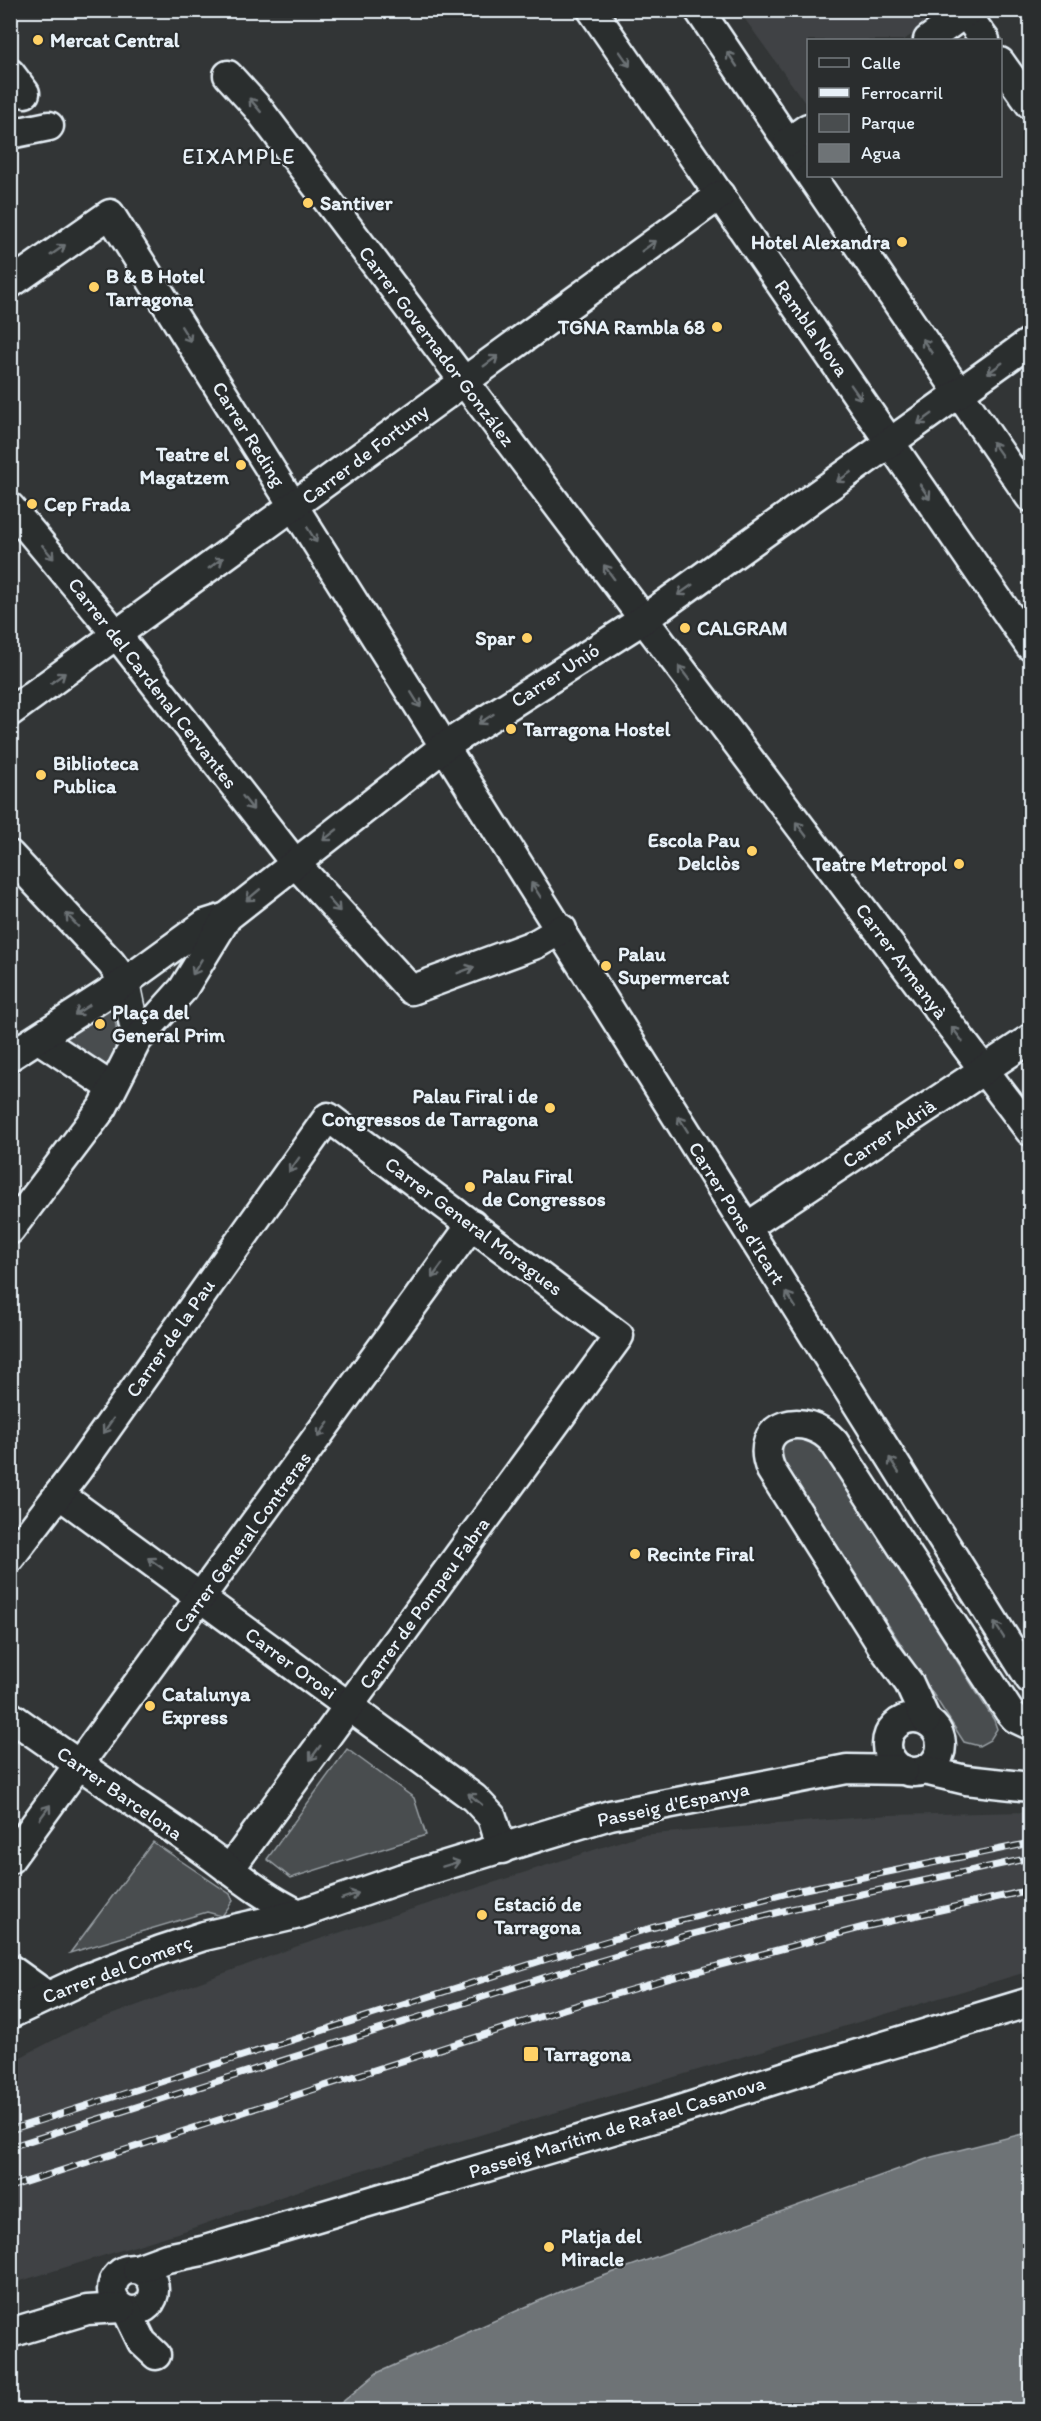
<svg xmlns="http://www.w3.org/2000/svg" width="1041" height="2421" font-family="Itim,sans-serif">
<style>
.built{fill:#3f4244}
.green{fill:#494d4f;stroke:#989fa4;stroke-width:1.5}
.water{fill:#6e7376;stroke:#9fa5aa;stroke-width:1.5}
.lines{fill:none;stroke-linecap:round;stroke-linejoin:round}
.minor-casing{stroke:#e8f1f8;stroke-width:33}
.minor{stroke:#2a2d2e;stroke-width:28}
.rail-casing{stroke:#e8f1f8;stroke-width:7}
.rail{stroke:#2a2d2e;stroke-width:4.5;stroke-dasharray:14;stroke-linecap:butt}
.oneway{stroke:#6c7275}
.poi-dot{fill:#ffd166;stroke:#2a2d2e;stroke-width:2}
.labels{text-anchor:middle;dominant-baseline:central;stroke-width:4.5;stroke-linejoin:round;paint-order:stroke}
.poi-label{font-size:20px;font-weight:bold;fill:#e8f1f8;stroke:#2a2d2e;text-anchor:start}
.street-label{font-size:20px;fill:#e8f1f8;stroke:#2a2d2e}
.quarter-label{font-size:22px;letter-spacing:1.5px;fill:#e8f1f8;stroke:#2a2d2e}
</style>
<rect width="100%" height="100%" fill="#323536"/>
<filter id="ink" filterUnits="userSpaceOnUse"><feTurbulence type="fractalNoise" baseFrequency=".0167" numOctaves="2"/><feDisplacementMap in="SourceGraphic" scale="12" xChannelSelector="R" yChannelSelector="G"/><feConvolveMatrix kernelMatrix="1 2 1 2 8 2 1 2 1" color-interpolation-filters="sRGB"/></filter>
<g filter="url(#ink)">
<!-- built -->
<g class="built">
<polygon points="739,11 946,11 904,40 808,40 808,107"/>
<polygon points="1030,1812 1030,1971 329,2180 187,2230 11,2284 11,2062 81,2026 295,1947 640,1835 889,1815"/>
</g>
<!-- green -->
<g class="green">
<path d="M99,1007L111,1010C121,1027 116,1054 107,1070L59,1037Z"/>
<polygon points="815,1435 994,1720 997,1729 990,1740 979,1746 964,1742 784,1463 781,1450 786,1439"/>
<polygon points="347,1749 414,1798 426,1835 291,1878 267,1859"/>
<polygon points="153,1842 230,1894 233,1901 222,1916 207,1912 70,1953"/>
</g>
<!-- water -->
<polygon class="water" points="1030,2132 1030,2410 333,2410 377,2373 559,2292 932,2157"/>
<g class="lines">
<defs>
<g id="minor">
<polyline points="592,10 1030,646"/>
<polyline points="699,10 808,172"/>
<polyline points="963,10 985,40"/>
<polyline points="928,40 969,10"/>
<polyline points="1000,62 1030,104"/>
<polyline points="10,73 25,93"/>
<polyline points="228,75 257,107 1030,1131"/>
<polyline points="10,134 49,126"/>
<polyline points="788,142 808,128"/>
<polyline points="811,176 1030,497"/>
<polyline points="10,284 110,214 1030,1679"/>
<polyline points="10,507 117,635 294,862 411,990 536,944 562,929"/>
<polyline points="10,712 720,195"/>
<polyline points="10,855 111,963 125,982 137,1040"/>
<polyline points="39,1039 111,1087"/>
<polyline points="10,1056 125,982 205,924 227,917"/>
<polyline points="747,1227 1030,1039"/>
<polyline points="10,1230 103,1107 137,1040 183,989 227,917 445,746 644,619 1030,342"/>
<polyline points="59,1494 474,1798 492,1817 502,1849"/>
<polyline points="10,1558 78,1469 328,1117 619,1336 229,1870"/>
<path d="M10,1716C70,1759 131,1800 192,1842C228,1867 259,1895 299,1914"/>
<circle cx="914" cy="1745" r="27"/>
<path d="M926,1720L909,1683L884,1649L771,1470C751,1423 806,1409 834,1442L1009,1711L1015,1718L1030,1725"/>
<polyline points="924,1770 966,1780 1030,1787"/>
<polyline points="10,1859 472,1224"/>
<polyline points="10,1969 46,1995"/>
<polyline points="10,2014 85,1979 161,1950 204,1936 299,1914 400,1879 610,1815 847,1769 904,1770"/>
<circle cx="133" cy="2290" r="21"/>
<polyline points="137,2269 167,2258 202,2251 670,2113 811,2068 1030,2002"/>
<polyline points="127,2311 142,2342 156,2355"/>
<polyline points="10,2333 87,2310 121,2308"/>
</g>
</defs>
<!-- minor casing -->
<use href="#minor" class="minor-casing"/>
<!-- minor -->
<use href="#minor" class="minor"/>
<defs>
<g id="rail">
<polyline points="10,2130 547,1959 651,1928 800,1890 1030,1843"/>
<polyline points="10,2147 552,1975 681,1937 791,1909 1030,1858"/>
<polyline points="10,2187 564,2009 668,1979 864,1927 1030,1890"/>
</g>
</defs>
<!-- rail casing -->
<use href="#rail" class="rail-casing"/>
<!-- rail -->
<use href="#rail" class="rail"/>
</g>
<!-- one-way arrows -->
<defs><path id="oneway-shaft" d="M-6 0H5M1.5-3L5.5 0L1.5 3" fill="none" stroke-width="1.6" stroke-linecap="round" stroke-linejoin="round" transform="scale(1.5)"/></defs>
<g class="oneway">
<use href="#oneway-shaft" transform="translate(625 59) rotate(55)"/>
<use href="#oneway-shaft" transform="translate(732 59) rotate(-124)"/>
<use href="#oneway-shaft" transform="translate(255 105) rotate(-130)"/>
<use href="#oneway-shaft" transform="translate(649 246) rotate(-36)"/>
<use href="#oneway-shaft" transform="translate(58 250) rotate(-35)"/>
<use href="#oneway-shaft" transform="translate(186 334) rotate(58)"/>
<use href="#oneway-shaft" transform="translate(927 346) rotate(-124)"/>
<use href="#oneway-shaft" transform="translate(491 361) rotate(-36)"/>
<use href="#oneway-shaft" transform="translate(995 368) rotate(144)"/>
<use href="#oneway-shaft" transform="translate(856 392) rotate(55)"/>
<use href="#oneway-shaft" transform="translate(925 419) rotate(144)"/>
<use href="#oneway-shaft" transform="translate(997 449) rotate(-125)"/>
<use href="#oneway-shaft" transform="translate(844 477) rotate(145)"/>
<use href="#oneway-shaft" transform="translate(925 492) rotate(56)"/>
<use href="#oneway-shaft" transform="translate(312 535) rotate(58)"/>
<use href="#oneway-shaft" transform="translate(48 552) rotate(50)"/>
<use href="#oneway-shaft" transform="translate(216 563) rotate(-36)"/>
<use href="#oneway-shaft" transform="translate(609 572) rotate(-126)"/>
<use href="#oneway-shaft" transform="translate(685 590) rotate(145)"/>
<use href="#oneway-shaft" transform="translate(684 673) rotate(-127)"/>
<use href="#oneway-shaft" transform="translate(58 678) rotate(-36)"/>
<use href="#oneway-shaft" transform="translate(416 700) rotate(58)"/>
<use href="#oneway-shaft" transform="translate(486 719) rotate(147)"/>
<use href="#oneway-shaft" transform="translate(248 803) rotate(52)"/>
<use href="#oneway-shaft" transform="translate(801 829) rotate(-127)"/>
<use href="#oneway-shaft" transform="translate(330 835) rotate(142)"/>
<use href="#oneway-shaft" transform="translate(536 890) rotate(-123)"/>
<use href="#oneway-shaft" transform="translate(253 895) rotate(140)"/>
<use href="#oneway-shaft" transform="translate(334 905) rotate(48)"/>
<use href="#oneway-shaft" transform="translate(72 920) rotate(-133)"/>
<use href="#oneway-shaft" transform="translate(197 967) rotate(121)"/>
<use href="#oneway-shaft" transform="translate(466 970) rotate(-21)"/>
<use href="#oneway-shaft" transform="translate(82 1010) rotate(147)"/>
<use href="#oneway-shaft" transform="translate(957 1034) rotate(-127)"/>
<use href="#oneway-shaft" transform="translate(683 1124) rotate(-122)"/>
<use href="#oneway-shaft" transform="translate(294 1165) rotate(125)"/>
<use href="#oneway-shaft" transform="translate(437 1271) rotate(126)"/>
<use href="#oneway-shaft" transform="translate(791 1300) rotate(-122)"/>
<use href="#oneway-shaft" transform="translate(108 1426) rotate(125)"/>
<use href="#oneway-shaft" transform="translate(323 1430) rotate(126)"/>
<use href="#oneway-shaft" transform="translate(894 1465) rotate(-122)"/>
<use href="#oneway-shaft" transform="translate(155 1563) rotate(-144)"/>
<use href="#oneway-shaft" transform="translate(999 1630) rotate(-123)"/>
<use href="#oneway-shaft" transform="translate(315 1753) rotate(126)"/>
<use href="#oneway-shaft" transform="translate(475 1799) rotate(-141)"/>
<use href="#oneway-shaft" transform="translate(45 1812) rotate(-54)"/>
<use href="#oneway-shaft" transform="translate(451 1864) rotate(-17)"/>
<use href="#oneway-shaft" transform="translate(350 1896) rotate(-19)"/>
</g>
</g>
<!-- markers -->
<g class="poi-dot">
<circle cx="38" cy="40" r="6"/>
<circle cx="308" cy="203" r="6"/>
<circle cx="902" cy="242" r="6"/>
<circle cx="94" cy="287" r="6"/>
<circle cx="717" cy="327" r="6"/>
<circle cx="241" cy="465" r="6"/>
<circle cx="32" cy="504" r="6"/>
<circle cx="685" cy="628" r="6"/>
<circle cx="527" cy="638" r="6"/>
<circle cx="511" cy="729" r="6"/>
<circle cx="41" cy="775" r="6"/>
<circle cx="752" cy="851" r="6"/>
<circle cx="959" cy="864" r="6"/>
<circle cx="606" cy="966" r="6"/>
<circle cx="100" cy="1024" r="6"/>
<circle cx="550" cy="1108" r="6"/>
<circle cx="470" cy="1187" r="6"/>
<circle cx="635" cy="1554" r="6"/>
<circle cx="150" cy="1706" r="6"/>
<circle cx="482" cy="1915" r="6"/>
<rect x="523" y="2046" width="16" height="16" rx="3"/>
<circle cx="549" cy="2247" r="6"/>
</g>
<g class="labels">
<!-- poi labels -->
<g class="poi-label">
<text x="50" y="40">Mercat Central</text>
<text x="320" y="203">Santiver</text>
<text x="890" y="242" text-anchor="end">Hotel Alexandra</text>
<text x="106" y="276">B &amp; B Hotel<tspan x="106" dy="23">Tarragona</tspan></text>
<text x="705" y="327" text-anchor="end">TGNA Rambla 68</text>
<text x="229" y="454" text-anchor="end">Teatre el<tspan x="229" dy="23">Magatzem</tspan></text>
<text x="44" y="504">Cep Frada</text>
<text x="697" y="628">CALGRAM</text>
<text x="515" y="638" text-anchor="end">Spar</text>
<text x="523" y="729">Tarragona Hostel</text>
<text x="53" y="763">Biblioteca<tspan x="53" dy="23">Publica</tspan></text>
<text x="740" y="840" text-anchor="end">Escola Pau<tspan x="740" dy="23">Delclòs</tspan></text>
<text x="947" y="864" text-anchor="end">Teatre Metropol</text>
<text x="618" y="954">Palau<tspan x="618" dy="23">Supermercat</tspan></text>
<text x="112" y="1012">Plaça del<tspan x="112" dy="23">General Prim</tspan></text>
<text x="538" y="1096" text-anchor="end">Palau Firal i de<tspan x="538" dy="23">Congressos de Tarragona</tspan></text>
<text x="482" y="1176">Palau Firal<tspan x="482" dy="23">de Congressos</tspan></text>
<text x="647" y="1554">Recinte Firal</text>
<text x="162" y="1694">Catalunya<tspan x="162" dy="23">Express</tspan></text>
<text x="494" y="1904">Estació de<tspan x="494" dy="23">Tarragona</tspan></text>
<text x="544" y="2054">Tarragona</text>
<text x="561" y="2236">Platja del<tspan x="561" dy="23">Miracle</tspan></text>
</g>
<!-- street labels -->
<g class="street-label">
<text transform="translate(812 328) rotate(55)">Rambla Nova</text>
<text transform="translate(437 346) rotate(53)">Carrer Governador González</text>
<text transform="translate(249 434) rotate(58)">Carrer Reding</text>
<text transform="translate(365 454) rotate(-37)">Carrer de Fortuny</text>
<text transform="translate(555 675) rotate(-33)">Carrer Unió</text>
<text transform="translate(153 683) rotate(52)">Carrer del Cardenal Cervantes</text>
<text transform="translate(902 961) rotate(53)">Carrer Armanyà</text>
<text transform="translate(889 1133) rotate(-34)">Carrer Adrià</text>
<text transform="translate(737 1213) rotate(58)">Carrer Pons d'Icart</text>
<text transform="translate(474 1226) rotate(37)">Carrer General Moragues</text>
<text transform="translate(170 1338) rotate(-55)">Carrer de la Pau</text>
<text transform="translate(242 1542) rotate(-54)">Carrer General Contreras</text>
<text transform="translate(424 1603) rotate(-54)">Carrer de Pompeu Fabra</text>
<text transform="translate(291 1663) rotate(36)">Carrer Orosi</text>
<text transform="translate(120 1793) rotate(35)">Carrer Barcelona</text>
<text transform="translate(673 1804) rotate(-12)">Passeig d'Espanya</text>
<text transform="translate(117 1969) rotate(-21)">Carrer del Comerç</text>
<text transform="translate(617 2127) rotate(-17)">Passeig Marítim de Rafael Casanova</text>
</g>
<!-- quarter labels -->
<g class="quarter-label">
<text x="239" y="156">EIXAMPLE</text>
</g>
</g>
<!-- margin -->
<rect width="1041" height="2421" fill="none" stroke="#2a2d2e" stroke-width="36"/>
<rect x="18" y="18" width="1005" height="2385" fill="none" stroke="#e8f1f8" stroke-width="2" filter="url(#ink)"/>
<!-- legend -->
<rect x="807" y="39" width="195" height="138" fill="#2a2d2e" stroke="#767b7f" stroke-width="1.5"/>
<rect x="819" y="58" width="30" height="9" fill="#2a2d2e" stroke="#767b7f" stroke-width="1.5"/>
<text x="861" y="69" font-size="18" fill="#e8f1f8">Calle</text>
<rect x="819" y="88" width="30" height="9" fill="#e8f1f8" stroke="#767b7f" stroke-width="1.5"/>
<text x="861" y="99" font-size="18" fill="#e8f1f8">Ferrocarril</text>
<rect x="819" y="114" width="30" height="18" fill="#494d4f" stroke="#767b7f" stroke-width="1.5"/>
<text x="861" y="129" font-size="18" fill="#e8f1f8">Parque</text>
<rect x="819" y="144" width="30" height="18" fill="#6e7376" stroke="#767b7f" stroke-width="1.5"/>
<text x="861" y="159" font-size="18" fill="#e8f1f8">Agua</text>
</svg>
